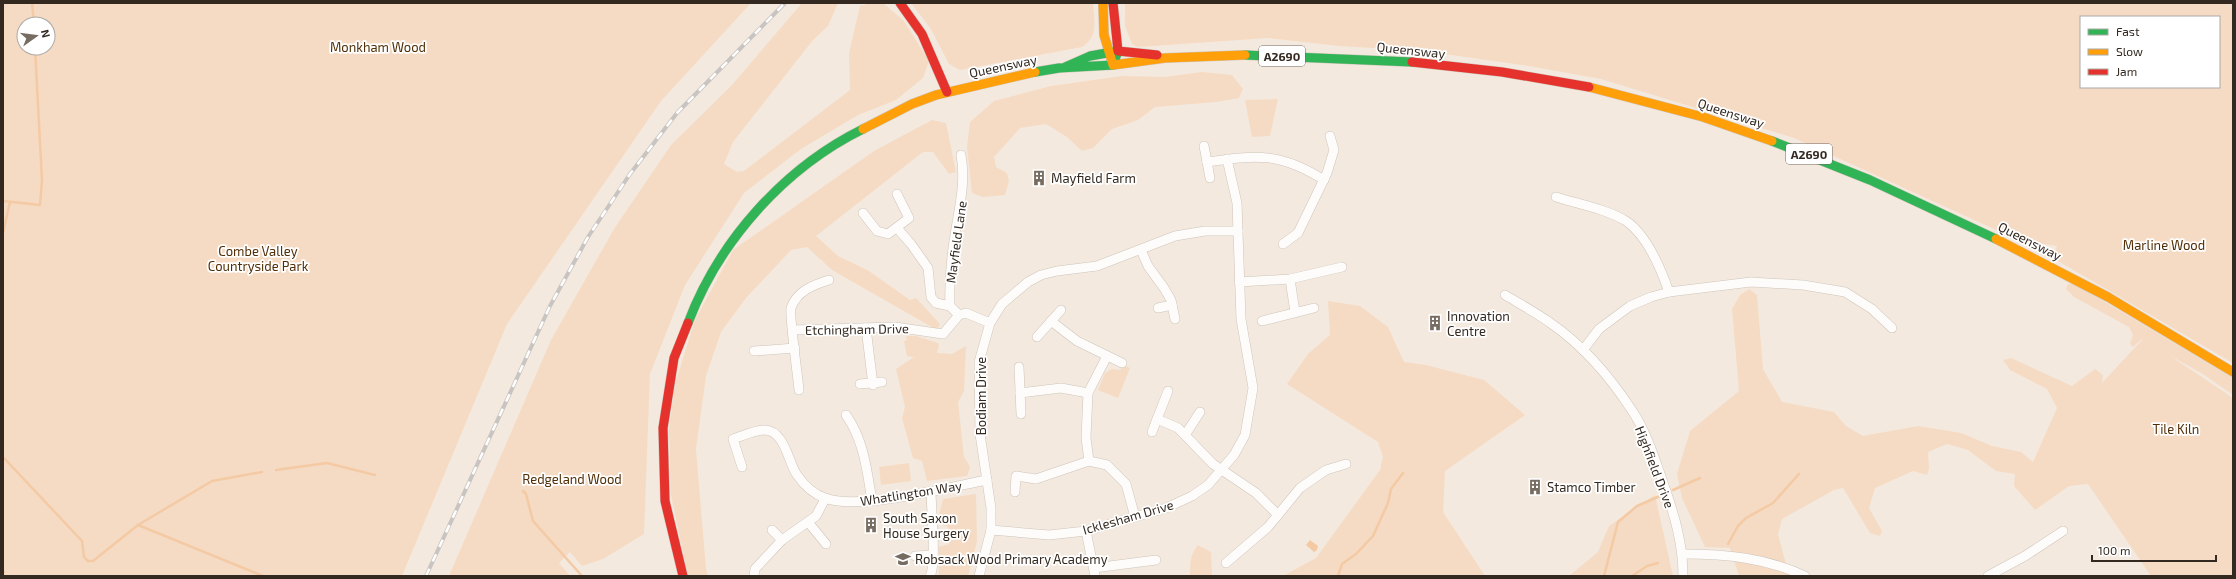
<svg xmlns="http://www.w3.org/2000/svg" width="2236" height="579" font-family="'Exo 2',sans-serif">
<style>
.green{fill:#f5dbc4;fill-rule:evenodd}
.water{fill:#f4caa4}
.lines{fill:none;stroke-linecap:round;stroke-linejoin:round}
.stream{stroke:#f4caa4;stroke-width:2.5}
.street-casing{stroke:#cec4ba;stroke-width:10}
.fast-casing{stroke:#cec4ba;stroke-width:10}
.slow-casing{stroke:#cec4ba;stroke-width:10}
.jam-casing{stroke:#cec4ba;stroke-width:10}
.street{stroke:#fdfcfa;stroke-width:9}
.fast{stroke:#30b455;stroke-width:9}
.slow{stroke:#ff9f0a;stroke-width:9}
.jam{stroke:#e5322d;stroke-width:9}
.rail-casing{stroke:#c8c4c1;stroke-width:4}
.rail{stroke:#fff;stroke-width:2.5;stroke-dasharray:8;stroke-linecap:butt}
.labels{text-anchor:middle;dominant-baseline:central;stroke-width:3.5;stroke-linejoin:round;paint-order:stroke}
.shield{fill:#fff;stroke:#706963;stroke-width:1}
.shield-label{font-size:12px;font-weight:bold;fill:#332920}
.park-label{font-size:13px;fill:#512e05;stroke:#fff}
.street-label{font-size:13px;fill:#332920;stroke:#fff}
.poi-label{font-size:13px;fill:#332920;stroke:#fff;text-anchor:start}
</style>
<rect width="100%" height="100%" fill="#f4e9de"/>
<!-- green -->
<g class="green">
<path d="M3,3H751L661,101L507,324L402,576H3ZM24,24H48V48H24Z"/>
<polygon points="802,3 838,3 828,26 813,40 733,142 724,164 737,172 744,171 850,90 849,53 860,6 871,3 883,3 904,21 929,61 923,78 896,100 858,115 801,149 744,193 685,285 650,374 644,534 603,559 582,566 570,552 559,563 570,576 449,576 551,340 614,229 671,145 732,85"/>
<path d="M911,3H1093C1094,21 1099,36 1082,47L960,70L949,64L931,29Z"/>
<path d="M1125,3H2233V363L2058,261L2055,252L2057,246L2044,244L2029,245L1794,138L1601,79L1522,65L1423,51L1339,46L1268,38L1138,47L1132,44L1125,26ZM2081,17H2219V87H2081Z"/>
<polygon points="1202,72 1232,75 1243,89 1239,98 1216,102 1155,107 1138,120 1112,129 1093,148 1082,151 1067,137 1046,124 1020,128 994,157 996,167 1007,173 1009,181 1005,195 983,197 972,193 967,147 970,122 994,101 1051,86 1122,76 1164,77"/>
<polygon points="1278,99 1270,136 1252,137 1245,100"/>
<polygon points="932,120 946,123 956,172 949,174 933,152 923,152 816,236 838,256 869,271 910,300 916,298 940,324 937,330 832,270 807,247 791,250 746,298 721,332 706,376 696,449 706,569 708,576 688,576 671,495 669,430 675,384 695,320 733,250 874,151"/>
<polygon points="2068,284 2075,284 2233,378 2233,395 2203,374 2169,355 2233,398 2233,576 2151,576 2088,484 2069,486 2035,510 2014,486 2015,474 1996,471 1968,450 1947,444 1928,452 1929,469 1927,475 1913,471 1875,488 1869,508 1882,531 1880,536 1870,533 1843,488 1834,490 1782,519 1778,534 1789,576 1739,576 1730,548 1705,547 1682,498 1677,474 1690,431 1739,391 1732,309 1740,295 1749,289 1757,295 1763,369 1782,402 1834,412 1846,426 1863,436 1918,426 1961,433 1992,446 2021,452 2033,462 2057,408 2047,389 2010,370 2003,360 2011,358 2072,386 2095,369 2103,375 2102,383 2142,340 2144,341 2142,339 2133,347 2130,344 2133,335 2129,327 2074,297 2066,289"/>
<polygon points="1328,301 1360,306 1388,327 1404,362 1426,365 1484,380 1525,415 1445,471 1443,512 1485,576 1283,576 1316,558 1380,470 1383,457 1378,442 1287,384 1308,354 1330,335"/>
<polygon points="906,336 916,336 938,343 939,346 937,353 952,354 966,346 964,391 958,402 964,457 970,467 967,476 927,481 922,461 913,458 902,418 905,407 896,369 914,357 907,356 904,341 907,340"/>
<polygon points="1123,365 1130,368 1118,398 1098,390 1105,373 1112,369 1120,370"/>
<polygon points="909,463 911,481 881,485 879,467"/>
<polygon points="976,494 977,541 968,576 939,576 939,547 949,544 948,527 937,523 943,499"/>
<polygon points="1655,495 1673,576 1569,576 1598,552 1609,526"/>
<path d="M1198,545L1211,552L1212,576H1190C1190,564 1190,554 1198,545Z"/>
</g>
<!-- water -->
<polygon class="water" points="1310,540 1318,546 1317,550 1314,552 1306,545"/>
<g class="lines">
<!-- stream -->
<g class="stream">
<polyline points="32,3 34,24"/>
<polyline points="3,201 40,205 42,180 35,48"/>
<polyline points="3,233 10,202"/>
<polyline points="3,457 82,541 84,557 88,561 93,561 138,525 212,481 262,472"/>
<polyline points="276,470 327,463 375,475"/>
<polyline points="1673,490 1700,478"/>
<polyline points="523,491 526,494 533,521 582,576"/>
<polyline points="138,525 263,576"/>
<polyline points="1728,544 1738,526 1746,518 1773,503 1799,474"/>
<polyline points="3,571 4,572"/>
<polyline points="1338,576 1342,564 1356,554 1373,536 1388,503 1391,489 1403,473"/>
<polyline points="1604,576 1618,522 1637,506 1660,496"/>
<polyline points="1632,576 1647,566 1658,563"/>
</g>
<defs>
<g id="street">
<polyline points="1204,146 1210,178"/>
<path d="M961,155C966,183 959,208 955,235C951,259 949,282 950,306L959,315L966,313L990,323"/>
<path d="M1207,162C1256,155 1280,152 1324,180"/>
<path d="M1556,197C1578,204 1606,209 1626,221C1647,235 1661,269 1669,292"/>
<polyline points="863,213 877,231 888,234 909,218 897,194"/>
<polyline points="897,228 911,244 928,268 931,297 936,303 950,306"/>
<polyline points="1283,244 1298,233 1327,173 1334,150 1330,136"/>
<polyline points="1141,250 1148,266 1164,288 1171,300 1175,319"/>
<polyline points="1290,279 1295,312"/>
<polyline points="1239,282 1290,279 1342,267"/>
<path d="M1505,295C1520,304 1535,312 1549,322C1583,345 1611,378 1633,412C1648,435 1656,463 1665,488C1675,517 1683,545 1683,576"/>
<polyline points="1158,308 1172,305"/>
<polyline points="1051,321 1077,341 1122,363"/>
<polyline points="1262,321 1314,308"/>
<polyline points="866,328 873,385"/>
<polyline points="793,330 895,327 943,334 959,315"/>
<polyline points="1037,337 1061,310"/>
<polyline points="1583,350 1599,329 1630,306 1651,297 1669,292 1751,282 1803,285 1845,292 1872,309 1892,328"/>
<polyline points="754,351 795,348"/>
<polyline points="1019,367 1021,414"/>
<polyline points="860,384 882,382"/>
<path d="M799,390C798,378 789,314 791,308C797,291 813,285 829,280"/>
<polyline points="1020,393 1061,388 1088,393"/>
<path d="M846,415C864,440 867,471 872,501"/>
<polyline points="1157,419 1178,428 1213,464 1256,493 1278,515"/>
<polyline points="1152,432 1168,391"/>
<polyline points="1185,435 1200,412"/>
<polyline points="1089,461 1086,438 1088,393 1107,356"/>
<path d="M742,467L733,439C742,436 755,430 765,430C785,431 788,462 797,475C804,485 813,494 825,498C857,511 950,487 987,480"/>
<polyline points="1015,492 1016,476 1036,479 1089,461 1107,465 1126,484 1135,517"/>
<polyline points="808,522 826,544"/>
<polyline points="772,530 782,540"/>
<polyline points="991,530 1049,535 1086,531 1166,508 1192,496 1208,485 1234,455 1245,435 1253,388 1241,319 1237,203 1227,159"/>
<polyline points="1086,531 1095,576"/>
<path d="M1684,554C1726,554 1766,558 1805,576"/>
<polyline points="915,556 933,555"/>
<polyline points="1226,563 1268,527 1300,488 1326,470 1346,464"/>
<polyline points="1094,568 1156,560"/>
<polyline points="754,576 755,569 782,540 816,516 825,499"/>
<path d="M930,576C937,564 931,507 931,491"/>
<polyline points="979,576 991,530 991,508 980,434 979,362 990,323 1002,304 1028,282 1041,275 1057,271 1097,266 1175,236 1205,231 1238,231"/>
<polyline points="1988,576 2025,556 2063,531"/>
</g>
<g id="fast">
<polyline points="1245,55 1412,62"/>
<polyline points="1035,72 1059,68 1113,65 1118,51 1090,56 1065,67"/>
<polyline points="1772,141 1870,180 1996,239"/>
<path d="M688,323C719,241 784,168 863,129"/>
</g>
<g id="slow">
<polyline points="1103,3 1104,35 1113,65 1165,58 1245,55"/>
<polyline points="1589,87 1703,117 1772,141"/>
<polyline points="863,129 912,104 936,95 1035,72"/>
<polyline points="1996,239 2108,297 2233,372"/>
</g>
<g id="jam">
<polyline points="900,3 922,34 947,92"/>
<polyline points="1113,3 1118,51 1157,55"/>
<polyline points="1412,62 1502,72 1589,87"/>
<polyline points="683,576 665,501 663,428 674,358 688,323"/>
</g>
</defs>
<!-- street casing -->
<use href="#street" class="street-casing"/>
<!-- fast casing -->
<use href="#fast" class="fast-casing"/>
<!-- slow casing -->
<use href="#slow" class="slow-casing"/>
<!-- jam casing -->
<use href="#jam" class="jam-casing"/>
<!-- street -->
<use href="#street" class="street"/>
<!-- fast -->
<use href="#fast" class="fast"/>
<!-- slow -->
<use href="#slow" class="slow"/>
<!-- jam -->
<use href="#jam" class="jam"/>
<defs>
<polyline id="rail" points="426,576 550,306 588,237 630,174 677,113 785,3"/>
</defs>
<!-- rail casing -->
<use href="#rail" class="rail-casing"/>
<!-- rail -->
<use href="#rail" class="rail"/>
</g>
<!-- icons -->
<defs>
<symbol id="building-bare" viewBox="-9 -9 18 18"><path d="M-4-6H4V6H1V3H-1V6H-4ZM-2.5-4.3h1.7v1.8h-1.7ZM.8-4.3h1.7v1.8H.8ZM-2.5-1h1.7V.8h-1.7ZM.8-1h1.7V.8H.8Z" fill="#776c62" stroke="#fff" stroke-width="2.5" paint-order="stroke"/></symbol>
<symbol id="school-bare" viewBox="-9 -9 18 18"><path d="M0-5L7-2L0 1L-7-2ZM-4 1L0 2.5L4 1V4Q0 6-4 4Z" fill="#776c62" stroke="#fff" stroke-width="2.5" paint-order="stroke"/></symbol>
</defs>
<g fill-rule="evenodd">
<use href="#building-bare" x="1028" y="167" width="22" height="22"/>
<use href="#building-bare" x="1424" y="312" width="22" height="22"/>
<use href="#building-bare" x="1524" y="476" width="22" height="22"/>
<use href="#building-bare" x="860" y="514" width="22" height="22"/>
<use href="#school-bare" x="892" y="548" width="22" height="22"/>
</g>
<g class="labels">
<!-- shield labels -->
<g class="shield">
<rect x="1259" y="46" width="46" height="20" rx="3"/>
<rect x="1786" y="144" width="46" height="20" rx="3"/>
</g>
<g class="shield-label">
<text x="1282" y="56">A2690</text>
<text x="1809" y="154">A2690</text>
</g>
<!-- park labels -->
<g class="park-label">
<text x="378" y="47">Monkham Wood</text>
<text x="2164" y="245">Marline Wood</text>
<text x="258" y="251">Combe Valley<tspan x="258" dy="15">Countryside Park</tspan></text>
<text x="2176" y="429">Tile Kiln</text>
<text x="572" y="479">Redgeland Wood</text>
</g>
<!-- street labels -->
<g class="street-label">
<text transform="translate(1411 50) rotate(6)">Queensway</text>
<text transform="translate(1003 66) rotate(-12)">Queensway</text>
<text transform="translate(1731 113) rotate(18)">Queensway</text>
<text transform="translate(2030 241) rotate(27)">Queensway</text>
<text transform="translate(956 242) rotate(-82)">Mayfield Lane</text>
<text transform="translate(857 329) rotate(-1)">Etchingham Drive</text>
<text transform="translate(981 396) rotate(-90)">Bodiam Drive</text>
<text transform="translate(1655 467) rotate(69)">Highfield Drive</text>
<text transform="translate(911 493) rotate(-9)">Whatlington Way</text>
<text transform="translate(1128 517) rotate(-16)">Icklesham Drive</text>
</g>
<!-- poi labels -->
<g class="poi-label">
<text x="1051" y="178">Mayfield Farm</text>
<text x="1447" y="316">Innovation<tspan x="1447" dy="15">Centre</tspan></text>
<text x="1547" y="487">Stamco Timber</text>
<text x="883" y="518">South Saxon<tspan x="883" dy="15">House Surgery</tspan></text>
<text x="915" y="559">Robsack Wood Primary Academy</text>
</g>
</g>
<!-- border -->
<rect width="2236" height="579" fill="none" stroke="#332920" stroke-width="8"/>
<!-- legend -->
<rect x="2080" y="16" width="140" height="72" fill="#ffffff" stroke="#ada9a6"/>
<rect x="2088" y="29" width="20" height="6" fill="#30b455" stroke="#ada9a6"/>
<text x="2116" y="36" font-size="12" fill="#332920">Fast</text>
<rect x="2088" y="49" width="20" height="6" fill="#ff9f0a" stroke="#ada9a6"/>
<text x="2116" y="56" font-size="12" fill="#332920">Slow</text>
<rect x="2088" y="69" width="20" height="6" fill="#e5322d" stroke="#ada9a6"/>
<text x="2116" y="76" font-size="12" fill="#332920">Jam</text>
<!-- north arrow -->
<g transform="translate(36 36) rotate(76)"><circle r="19" fill="#ffffff" stroke="#ada9a6"/>
<path d="M0-3L7 15L0 10L-7 15Z" fill="#776c62"/>
<text y="-6" font-size="11" font-weight="bold" text-anchor="middle" fill="#332920">N</text>
</g>
<!-- scale -->
<path d="M2092 555v6h124v-6" fill="none" stroke="#332920" stroke-width="2"/>
<text x="2098" y="555" font-size="12" fill="#332920" stroke="#ffffff" stroke-width="3" paint-order="stroke">100 m</text>
</svg>
